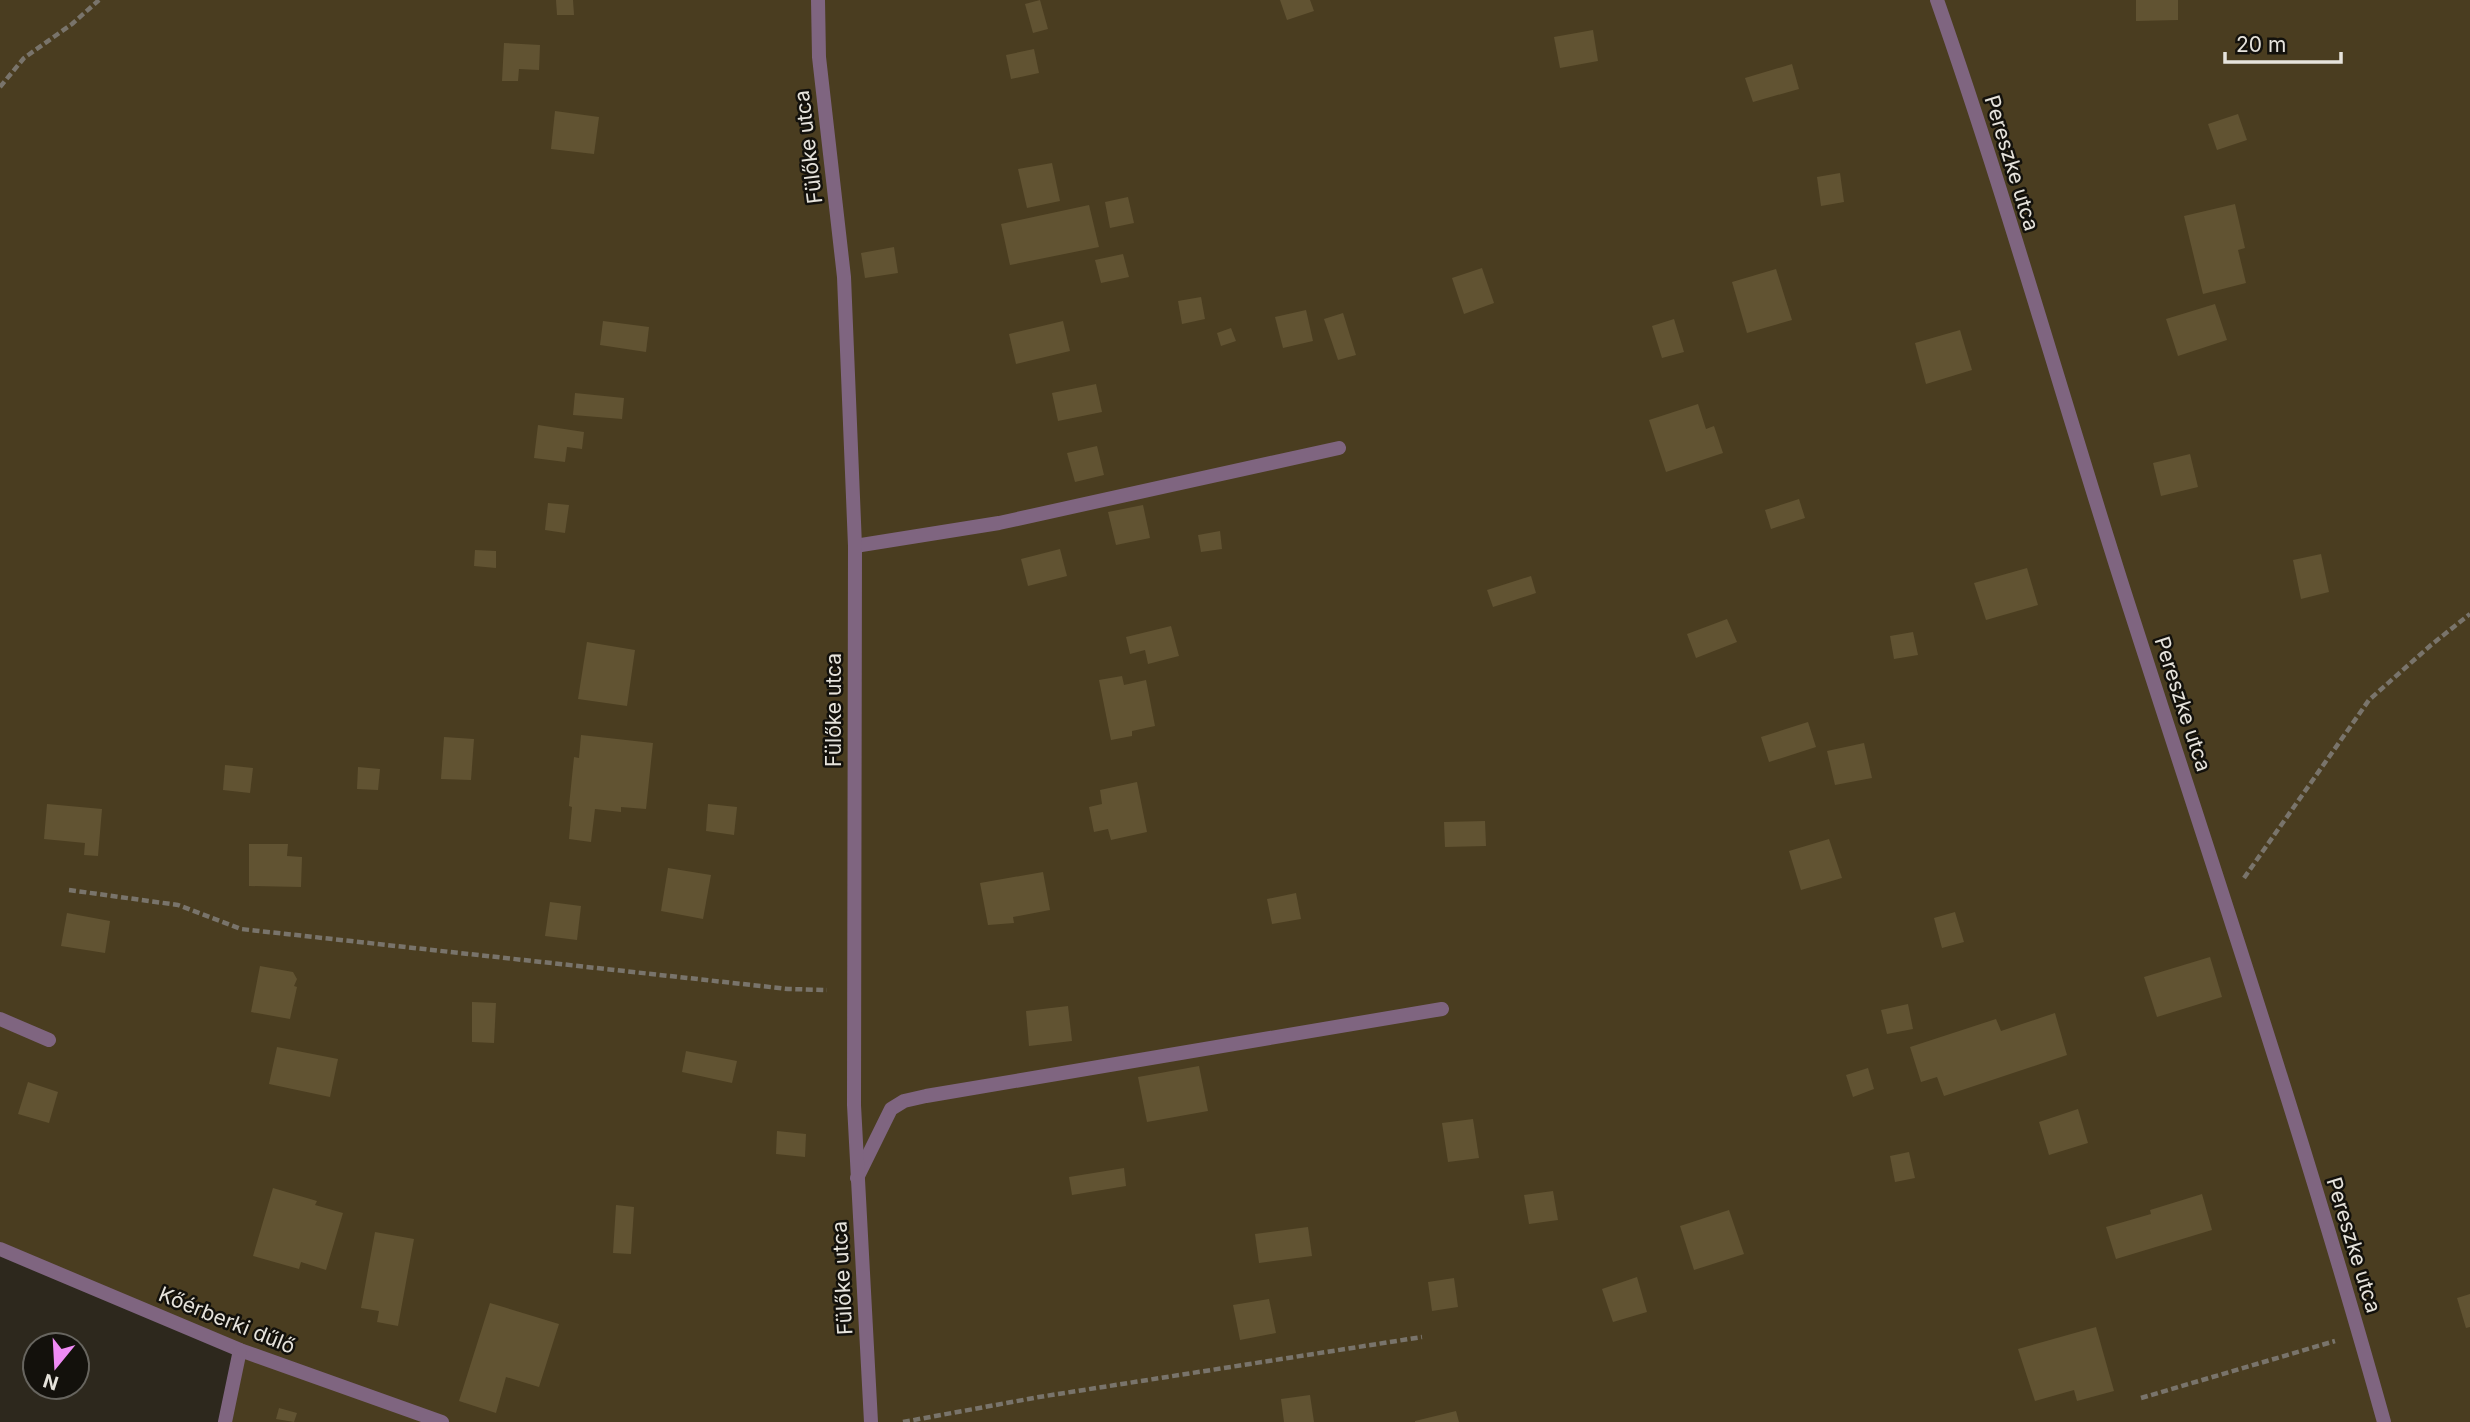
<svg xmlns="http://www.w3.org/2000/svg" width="2470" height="1422" font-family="Inter,sans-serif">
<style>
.green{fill:#4a3d20}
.building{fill:#615332}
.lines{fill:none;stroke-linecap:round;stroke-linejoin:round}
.path{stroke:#79746b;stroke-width:4.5;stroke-dasharray:7 3.5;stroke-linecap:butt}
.service{stroke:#7f6580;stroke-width:14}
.minor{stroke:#7f6580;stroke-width:14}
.labels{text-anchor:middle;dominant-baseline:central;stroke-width:5;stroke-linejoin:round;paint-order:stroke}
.street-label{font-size:21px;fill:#e6e3dc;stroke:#13110c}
</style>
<rect width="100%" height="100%" fill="#2d281d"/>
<!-- green -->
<polygon class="green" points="0,0 2470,0 2470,1422 225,1422 239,1350 0,1249"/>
<!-- building -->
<g class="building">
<polygon points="556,0 573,0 574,15 557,15"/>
<polygon points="1040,0 1048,29 1033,33 1025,4"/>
<polygon points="1280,0 1310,0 1314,11 1287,20"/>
<polygon points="2136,0 2178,0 2178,20 2136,21"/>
<polygon points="1593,30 1598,61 1560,68 1554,37"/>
<polygon points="504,43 540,45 539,70 519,69 518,81 502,81"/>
<polygon points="1034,49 1039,73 1011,79 1006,55"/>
<polygon points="1792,64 1799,89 1753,102 1745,78"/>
<polygon points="555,111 599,117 594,154 551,149"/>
<polygon points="2238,114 2247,140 2217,150 2208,124"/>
<polygon points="1052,163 1060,201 1027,208 1018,169"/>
<polygon points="1840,173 1844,202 1821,206 1817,177"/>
<polygon points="1128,197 1134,223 1110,228 1105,202"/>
<polygon points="2235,204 2245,248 2238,250 2246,283 2203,294 2184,216"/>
<polygon points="1089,205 1099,247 1010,265 1001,224"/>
<polygon points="894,247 898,273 865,278 861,253"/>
<polygon points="1123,254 1129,277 1101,283 1095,260"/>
<polygon points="1482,268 1494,303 1464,314 1452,278"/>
<polygon points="1776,269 1792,320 1747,333 1732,282"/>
<polygon points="1201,297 1205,319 1182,324 1178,301"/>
<polygon points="2215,304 2227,340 2178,356 2166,319"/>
<polygon points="1306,310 1313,341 1283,348 1275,317"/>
<polygon points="1343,313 1356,355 1338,360 1324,319"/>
<polygon points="1674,319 1684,352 1662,358 1652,326"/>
<polygon points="603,321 649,327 646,352 600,345"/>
<polygon points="1063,321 1070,351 1016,364 1009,334"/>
<polygon points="1231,328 1236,341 1221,346 1217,333"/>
<polygon points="1960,330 1972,370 1926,384 1915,343"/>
<polygon points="1096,384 1102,412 1058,421 1052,393"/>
<polygon points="575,393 624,398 622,419 573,415"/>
<polygon points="1698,404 1706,429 1714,426 1723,453 1666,472 1649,420"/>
<polygon points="538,425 584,432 582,449 567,447 565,462 534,458"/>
<polygon points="1097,446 1104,475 1075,482 1067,453"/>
<polygon points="2190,454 2198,487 2161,496 2153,463"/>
<polygon points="1799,499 1805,518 1771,529 1765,510"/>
<polygon points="548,503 569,505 565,533 545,530"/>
<polygon points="1143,505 1150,538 1116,545 1108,512"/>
<polygon points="1220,531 1222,549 1201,552 1198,535"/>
<polygon points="1060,549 1067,576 1028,586 1021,559"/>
<polygon points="475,550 496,551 496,568 474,566"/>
<polygon points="2321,554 2329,592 2301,599 2293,560"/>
<polygon points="2027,568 2038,605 1986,620 1974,583"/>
<polygon points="1531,576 1536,593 1493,607 1487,590"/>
<polygon points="1727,619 1737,642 1696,658 1687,634"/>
<polygon points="1171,626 1179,656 1148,664 1145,650 1130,654 1126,637"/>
<polygon points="1913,632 1918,655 1894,659 1890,636"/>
<polygon points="587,642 635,650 627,706 578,699"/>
<polygon points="1122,676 1124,685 1146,680 1155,726 1132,731 1132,736 1111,740 1099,680"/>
<polygon points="1808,722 1816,747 1769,762 1761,737"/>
<polygon points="581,735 653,743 646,809 621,807 621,812 595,809 591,842 569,839 572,807 569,806 574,757 579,758"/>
<polygon points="444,737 474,739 471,780 441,779"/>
<polygon points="1864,743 1872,778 1835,785 1827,751"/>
<polygon points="225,765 253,768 250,793 223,790"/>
<polygon points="358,767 380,769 378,790 357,789"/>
<polygon points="1137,782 1147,832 1111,840 1108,829 1094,832 1089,807 1102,804 1100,790"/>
<polygon points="47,804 102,809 98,856 84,855 85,843 44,839"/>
<polygon points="708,804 737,807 734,835 706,831"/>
<polygon points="1485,821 1486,846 1445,847 1444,822"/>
<polygon points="1829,839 1842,878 1801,890 1789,851"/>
<polygon points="249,844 288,844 287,856 302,857 301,887 249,886"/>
<polygon points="668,868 711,875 703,919 661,911"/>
<polygon points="1043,872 1050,910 1013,917 1014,923 988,925 980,883"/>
<polygon points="1296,893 1301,919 1272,924 1267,899"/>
<polygon points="550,902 581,906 577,940 545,936"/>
<polygon points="1955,912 1964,942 1942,948 1934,918"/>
<polygon points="67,913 110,921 105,953 61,946"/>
<polygon points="2210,957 2222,997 2157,1017 2144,977"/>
<polygon points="260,966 293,972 297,979 294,986 297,987 290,1019 251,1012"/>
<polygon points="472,1002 496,1003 494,1043 472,1042"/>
<polygon points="1908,1004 1913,1029 1887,1034 1881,1010"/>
<polygon points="1068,1006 1072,1041 1029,1046 1026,1011"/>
<polygon points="2055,1013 2067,1055 1944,1096 1937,1077 1921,1082 1910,1047 1996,1019 2001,1031"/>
<polygon points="277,1047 338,1059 330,1097 269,1084"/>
<polygon points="686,1051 737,1061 732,1083 682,1072"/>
<polygon points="1199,1066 1208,1111 1147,1122 1138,1077"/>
<polygon points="1868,1068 1874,1089 1853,1097 1846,1075"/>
<polygon points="28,1082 58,1092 49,1123 18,1114"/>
<polygon points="2078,1109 2088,1143 2049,1155 2039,1122"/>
<polygon points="1473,1119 1479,1158 1448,1162 1442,1123"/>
<polygon points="777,1131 806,1134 805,1157 776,1154"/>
<polygon points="1909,1152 1915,1178 1895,1182 1890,1156"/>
<polygon points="1124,1168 1126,1186 1072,1195 1069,1177"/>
<polygon points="273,1188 317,1201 315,1205 343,1213 326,1270 301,1262 299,1269 253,1256"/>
<polygon points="1553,1191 1558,1220 1529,1224 1524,1195"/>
<polygon points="2202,1194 2212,1230 2116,1259 2106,1227 2151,1214 2150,1210"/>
<polygon points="616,1205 634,1207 631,1254 613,1253"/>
<polygon points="1729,1210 1744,1254 1694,1270 1680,1226"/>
<polygon points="1308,1227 1312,1256 1259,1263 1255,1234"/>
<polygon points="375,1232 414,1239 398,1326 377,1322 379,1311 361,1308"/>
<polygon points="1637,1277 1647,1312 1613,1322 1602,1289"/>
<polygon points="1454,1278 1458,1307 1432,1311 1428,1282"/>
<polygon points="2470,1294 2470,1327 2466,1328 2457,1298"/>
<polygon points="1269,1299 1276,1333 1240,1340 1233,1305"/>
<polygon points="490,1303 559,1324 539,1387 506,1377 496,1413 459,1401"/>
<polygon points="2096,1327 2114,1391 2077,1401 2074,1390 2035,1401 2018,1349"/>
<polygon points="1310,1395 1314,1422 1284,1422 1281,1399"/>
<polygon points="279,1408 297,1413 294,1422 276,1419"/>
<polygon points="1456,1411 1459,1422 1415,1422 1415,1421"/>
</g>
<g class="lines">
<!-- path -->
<g class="path">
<polyline points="0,87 24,58 72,24 99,0"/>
<polyline points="2244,878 2369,700 2431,645 2470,614"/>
<polyline points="69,890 178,905 241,929 788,989 827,990"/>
<polyline points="2141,1398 2335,1341"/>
<polyline points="903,1422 1039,1397 1422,1337"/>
</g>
<!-- service -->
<g class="service">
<polyline points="855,546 999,523 1339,448"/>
<polyline points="0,1019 49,1040"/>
<polyline points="857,1178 891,1109 904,1101 926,1096 1442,1009"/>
</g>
<!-- minor -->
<g class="minor">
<polyline points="818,0 819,57 844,277 855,546 854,1105 871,1422"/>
<path d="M1937,0C2004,191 2059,386 2120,578C2210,859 2305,1138 2384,1422"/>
<polyline points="0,1249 240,1350 442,1422"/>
<polyline points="225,1422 240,1350"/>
</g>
</g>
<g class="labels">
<!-- street labels -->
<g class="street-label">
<text transform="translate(808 147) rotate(-97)">Fülőke utca</text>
<text transform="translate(2012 163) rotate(73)">Pereszke utca</text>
<text transform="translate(2183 704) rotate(72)">Pereszke utca</text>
<text transform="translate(833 710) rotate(-90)">Fülőke utca</text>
<text transform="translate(2354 1245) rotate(73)">Pereszke utca</text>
<text transform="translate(842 1278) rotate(-93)">Fülőke utca</text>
<text transform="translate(227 1320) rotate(22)">Kőérberki dűlő</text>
</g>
</g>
<!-- north arrow -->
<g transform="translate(56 1366) rotate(198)"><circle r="33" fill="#13110c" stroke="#67655f" stroke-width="2"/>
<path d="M0-5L12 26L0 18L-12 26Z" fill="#f08bf6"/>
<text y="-10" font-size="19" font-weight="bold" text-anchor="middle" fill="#e6e3dc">N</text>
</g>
<!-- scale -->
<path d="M2225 52v10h116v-10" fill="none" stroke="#e6e3dc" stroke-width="3.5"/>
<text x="2236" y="52" font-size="21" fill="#e6e3dc" stroke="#13110c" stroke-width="5" paint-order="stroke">20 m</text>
</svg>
